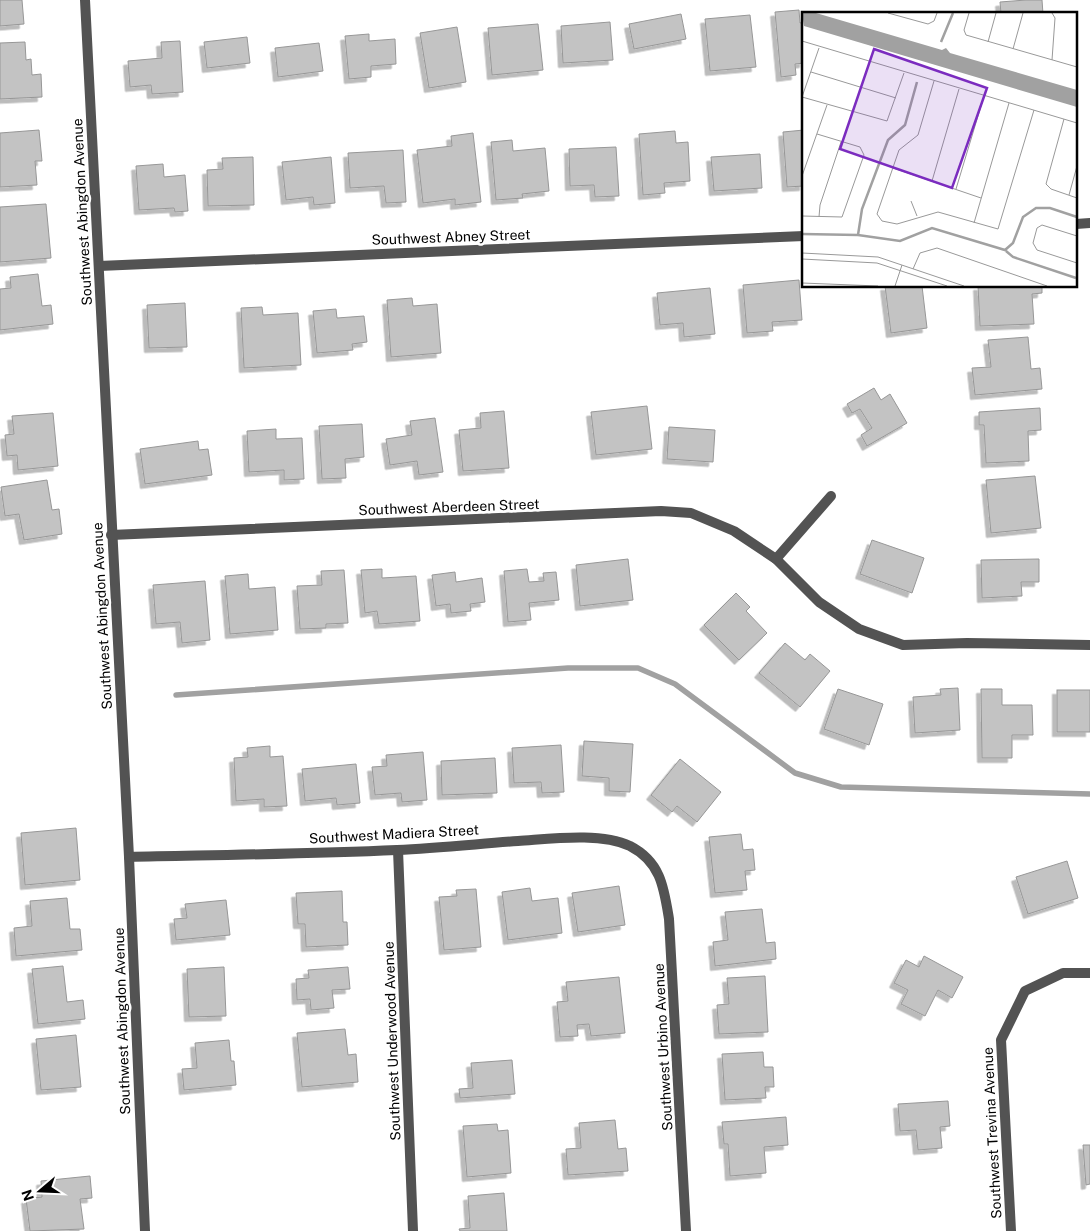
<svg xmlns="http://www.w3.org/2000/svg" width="1090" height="1231" font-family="'Public Sans',sans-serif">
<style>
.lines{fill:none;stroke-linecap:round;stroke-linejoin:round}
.stream{stroke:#a1a1a1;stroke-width:5.5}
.building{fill:#c3c3c3;stroke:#979797;filter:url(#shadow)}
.minor{stroke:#535353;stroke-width:10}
.labels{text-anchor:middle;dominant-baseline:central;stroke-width:5;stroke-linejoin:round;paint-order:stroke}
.street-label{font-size:14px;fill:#000;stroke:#fff}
.inset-river{fill:none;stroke:#a1a1a1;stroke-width:2.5}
.inset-road{fill:none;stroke:#999;stroke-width:1}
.view{fill:#7b2cbf;fill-opacity:0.15;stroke:#7b2cbf;stroke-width:2.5}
.inset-edge{fill:none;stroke:#000;stroke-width:2.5}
</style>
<defs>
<filter id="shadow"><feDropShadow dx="-4.5" dy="4.5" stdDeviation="0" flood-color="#0004"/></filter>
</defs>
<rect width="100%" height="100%" fill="#fff"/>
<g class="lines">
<!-- stream -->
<polyline class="stream" points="176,695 568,668 638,668 675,684 795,773 841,787 1090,794"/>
</g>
<!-- building -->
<g class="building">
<polygon points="0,0 22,0 24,24 0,26"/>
<polygon points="1026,0 1042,0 1043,14 1001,14 1000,2"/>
<polygon points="799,10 800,23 804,22 804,63 795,64 796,75 781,77 775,12"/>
<polygon points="681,14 686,39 634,49 629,24"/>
<polygon points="750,15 756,67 710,71 705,19"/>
<polygon points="610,22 613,60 563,63 561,26"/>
<polygon points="538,24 543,70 492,75 488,28"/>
<polygon points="457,27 466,82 429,88 420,33"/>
<polygon points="369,34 369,41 395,39 396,64 371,66 371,77 349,79 345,36"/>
<polygon points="247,37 250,63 207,68 204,42"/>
<polygon points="180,41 183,92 152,94 151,85 130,87 128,61 162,58 161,42"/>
<polygon points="25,42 26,60 31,59 32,75 41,74 42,97 0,99 0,43"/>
<polygon points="319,43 323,71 278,77 275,48"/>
<polygon points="39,130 42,161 35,161 37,185 0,187 0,133"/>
<polygon points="804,130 804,186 787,187 783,132"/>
<polygon points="675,131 676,143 688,142 690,181 664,183 665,193 643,195 639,134"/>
<polygon points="473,133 481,202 455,205 455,199 423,203 417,150 452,146 451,136"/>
<polygon points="512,140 513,151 545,148 549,191 522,194 523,198 496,200 491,142"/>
<polygon points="616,147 619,196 595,197 594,185 570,186 569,149"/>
<polygon points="403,150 406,202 386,203 384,186 350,188 348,153"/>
<polygon points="760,154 762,188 714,191 711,157"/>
<polygon points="253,157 254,205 208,206 207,170 223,169 222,158"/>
<polygon points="331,157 335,203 314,205 313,197 286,200 282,162"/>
<polygon points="163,164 164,177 185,175 188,211 175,212 174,208 139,210 136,166"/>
<polygon points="46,204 51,258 0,262 0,207"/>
<polygon points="38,274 42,306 51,305 53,324 0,330 0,289 11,288 10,277"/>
<polygon points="799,280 802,320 772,322 773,331 747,333 743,285"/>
<polygon points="885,286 922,286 927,328 891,333"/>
<polygon points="978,286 1042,286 1042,293 1032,294 1034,324 980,326"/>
<polygon points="710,288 715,334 684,337 683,323 660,325 657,293"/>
<polygon points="412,298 413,306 437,304 441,353 391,357 387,300"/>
<polygon points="185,303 187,347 149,348 147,305"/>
<polygon points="262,307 263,315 298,313 301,365 244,368 241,308"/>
<polygon points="336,309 337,318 364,316 367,342 352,344 353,350 317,353 313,311"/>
<polygon points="1028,337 1031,369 1040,368 1042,389 975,395 972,368 991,367 988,340"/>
<polygon points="874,388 881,400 890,394 907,423 867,446 861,435 872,428 860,409 852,413 847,404"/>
<polygon points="647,406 652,449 596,455 591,412"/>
<polygon points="1040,408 1041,430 1028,431 1029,461 986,463 984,425 979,425 979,412"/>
<polygon points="504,411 509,468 463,471 459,430 481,428 480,413"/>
<polygon points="53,413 58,466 18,470 17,455 7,456 5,435 14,434 12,416"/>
<polygon points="435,418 443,472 419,475 417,461 390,465 386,439 412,435 410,421"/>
<polygon points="362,424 364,457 345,459 346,478 322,479 319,426"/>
<polygon points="669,427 715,430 713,462 667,459"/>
<polygon points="276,429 276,439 302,438 304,479 284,480 284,470 249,472 247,431"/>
<polygon points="198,441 199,450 208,449 212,475 145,484 140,449"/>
<polygon points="1035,476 1041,528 991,533 986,480"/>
<polygon points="47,480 52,510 59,509 62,534 24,540 19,514 5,516 1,487"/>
<polygon points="872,540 924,558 912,593 860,574"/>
<polygon points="628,559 633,600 580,606 576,565"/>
<polygon points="1039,559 1039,582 1021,582 1022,596 982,598 981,560"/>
<polygon points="382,569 382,578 416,576 420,621 379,624 377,611 365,613 361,570"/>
<polygon points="527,569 529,582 544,581 543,573 556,572 559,600 529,603 531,620 508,622 504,571"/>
<polygon points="344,570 348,623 326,624 326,628 300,629 297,586 322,585 321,571"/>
<polygon points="455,572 456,582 482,578 485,602 470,604 471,611 451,613 450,604 436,606 432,575"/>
<polygon points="248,574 249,589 275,587 278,630 230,634 225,576"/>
<polygon points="205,581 210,640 182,643 180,622 156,624 153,585"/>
<polygon points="736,593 750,607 746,611 767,633 739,660 704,625"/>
<polygon points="785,643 805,660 810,654 830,671 800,707 759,673"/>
<polygon points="958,688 960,730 915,733 913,697 941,695 940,689"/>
<polygon points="838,689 883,704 869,745 824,729"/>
<polygon points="981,689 1002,689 1002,705 1032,705 1033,735 1012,735 1012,758 982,758"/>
<rect x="1057" y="690" width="33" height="42"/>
<polygon points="584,741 633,744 630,792 609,791 609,778 582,776"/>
<polygon points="561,745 564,792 542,793 541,782 514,783 512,748"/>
<polygon points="270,746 270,757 283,756 287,806 264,807 264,799 236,801 234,758 248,757 247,748"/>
<polygon points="423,752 427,800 402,802 401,793 375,795 372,767 387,766 386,755"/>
<polygon points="495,758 497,793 442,795 441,761"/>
<polygon points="680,759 721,792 697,822 677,806 672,812 651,795"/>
<polygon points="356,764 360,803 337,805 336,798 305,801 302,769"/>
<polygon points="76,828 80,880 25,885 21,833"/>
<polygon points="741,834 743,850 753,849 755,870 745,871 747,890 715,893 709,837"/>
<polygon points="1067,861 1078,898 1028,914 1016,877"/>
<polygon points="619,886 625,925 578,932 572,893"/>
<polygon points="530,888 532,901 558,898 562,933 508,940 502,892"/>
<polygon points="476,889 481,947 444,950 439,897 457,896 456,890"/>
<polygon points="342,891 343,922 347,922 348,945 306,947 305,924 298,924 296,893"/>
<polygon points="67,898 70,929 80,929 82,950 16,956 14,928 32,926 30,901"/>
<polygon points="226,900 230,935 176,940 174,919 187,918 185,904"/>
<polygon points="762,909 766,943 775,942 776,959 715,966 713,942 728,940 725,912"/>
<polygon points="924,956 963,977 952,998 938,990 925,1016 901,1004 908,990 894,983 906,960 919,967"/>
<polygon points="63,966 67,1002 83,1000 85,1019 38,1024 32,969"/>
<polygon points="224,967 226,1016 189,1017 187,969"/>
<polygon points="348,967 350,989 332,990 334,1008 311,1010 310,999 297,1000 296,979 309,978 308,970"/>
<polygon points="765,976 768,1032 719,1034 717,1005 729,1004 727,978"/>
<polygon points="619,977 625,1033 591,1036 589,1024 577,1025 578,1036 560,1037 557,1002 568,1001 566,982"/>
<polygon points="345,1029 348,1055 356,1054 358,1082 302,1087 297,1033"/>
<polygon points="76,1035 81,1087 41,1090 36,1039"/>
<polygon points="229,1040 231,1061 234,1061 236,1085 184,1090 182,1069 197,1068 195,1043"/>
<polygon points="763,1052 764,1067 773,1067 774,1087 765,1087 766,1098 725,1100 722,1054"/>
<polygon points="512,1060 515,1094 460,1098 459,1089 473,1088 471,1063"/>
<polygon points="948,1101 950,1126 940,1127 942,1148 918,1150 916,1130 900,1131 898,1104"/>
<polygon points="786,1117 788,1145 764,1147 766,1173 730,1176 728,1144 724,1144 722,1122"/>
<polygon points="615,1120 618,1149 626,1148 628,1171 568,1175 566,1149 581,1148 579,1123"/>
<polygon points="497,1124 498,1131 508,1130 511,1173 467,1177 463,1126"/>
<polygon points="1083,1145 1090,1145 1090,1184 1086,1185"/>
<polygon points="90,1176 92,1198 80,1199 84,1229 30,1231 26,1199 42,1197 41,1181"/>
<polygon points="504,1193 507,1231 460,1231 459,1229 470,1228 468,1196"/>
</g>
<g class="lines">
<!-- minor -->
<g class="minor">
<polyline points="85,0 129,857 145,1231"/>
<polyline points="1076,224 1090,223"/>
<polyline points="99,266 804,236"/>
<polyline points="111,535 661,511 691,513 734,531 776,559 819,602 859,629 903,645 967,643 1090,645"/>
<polyline points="776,559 831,496"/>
<polyline points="398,850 413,1231"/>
<path d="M129,857C218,855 308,854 397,850C437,848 477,844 518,841C550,839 600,832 630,846C661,862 664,888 669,919L686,1231"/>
<polyline points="1011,1231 1001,1040 1025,991 1063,973 1090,973"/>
</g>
</g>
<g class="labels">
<!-- street labels -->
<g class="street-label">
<text transform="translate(82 212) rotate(-93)">Southwest Abingdon Avenue</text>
<text transform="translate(451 237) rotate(-2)">Southwest Abney Street</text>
<text transform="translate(449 507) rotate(-2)">Southwest Aberdeen Street</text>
<text transform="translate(102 616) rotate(-93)">Southwest Abingdon Avenue</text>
<text transform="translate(394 834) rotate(-3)">Southwest Madiera Street</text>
<text transform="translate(122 1021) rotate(-92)">Southwest Abingdon Avenue</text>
<text transform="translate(392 1041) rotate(-92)">Southwest Underwood Avenue</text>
<text transform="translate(663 1047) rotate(-93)">Southwest Urbino Avenue</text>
<text transform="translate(992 1133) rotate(-93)">Southwest Trevina Avenue</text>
</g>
</g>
<!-- overview -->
<g transform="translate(802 12)">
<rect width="275" height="275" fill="#fff"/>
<path d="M0,1H14L140,38L144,36L148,41L275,78V95L2,14Z" fill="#a1a1a1"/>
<path class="inset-river" d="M139,30L151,1M0,222L56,223L98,229L130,216L203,238L211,231L221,205L234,196H248L275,205M56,223L60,197L86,128L103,113L115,70M204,239L211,245L274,266"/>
<path class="inset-road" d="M86,1L126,12L132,9L135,1M167,1L162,18L164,23L275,55M0,29L275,111M186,30L194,1M211,37L221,1M250,48L253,6L250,1M9,60L94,86M132,69L116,123L97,138L75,202L80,209L95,212L136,200L196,217L232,98M0,85L85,109L102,61M0,85L17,36M262,107L244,172L249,177L275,186M91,156L179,186M0,164L25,93M130,169L157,77M154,177L182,84M267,183L275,154M109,189L115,204M0,204L40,205L62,143L58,135L15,122M17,205L18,193L39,130M172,211L207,91M275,224L240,213L235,216L231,231L235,238L275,251M0,241L76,245L162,274M0,247L75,251L145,274M111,257L118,241L135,236L245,274M0,271L76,274M93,274L100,253"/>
<path class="view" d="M72,37L185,76L150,176L38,137Z"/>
<rect width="275" height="275" class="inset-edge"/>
</g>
<!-- north arrow -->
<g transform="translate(40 1191) rotate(251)" stroke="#ffffff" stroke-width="4" paint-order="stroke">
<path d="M0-4L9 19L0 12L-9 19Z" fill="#000000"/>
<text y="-8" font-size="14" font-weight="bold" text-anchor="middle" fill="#000000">N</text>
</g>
</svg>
